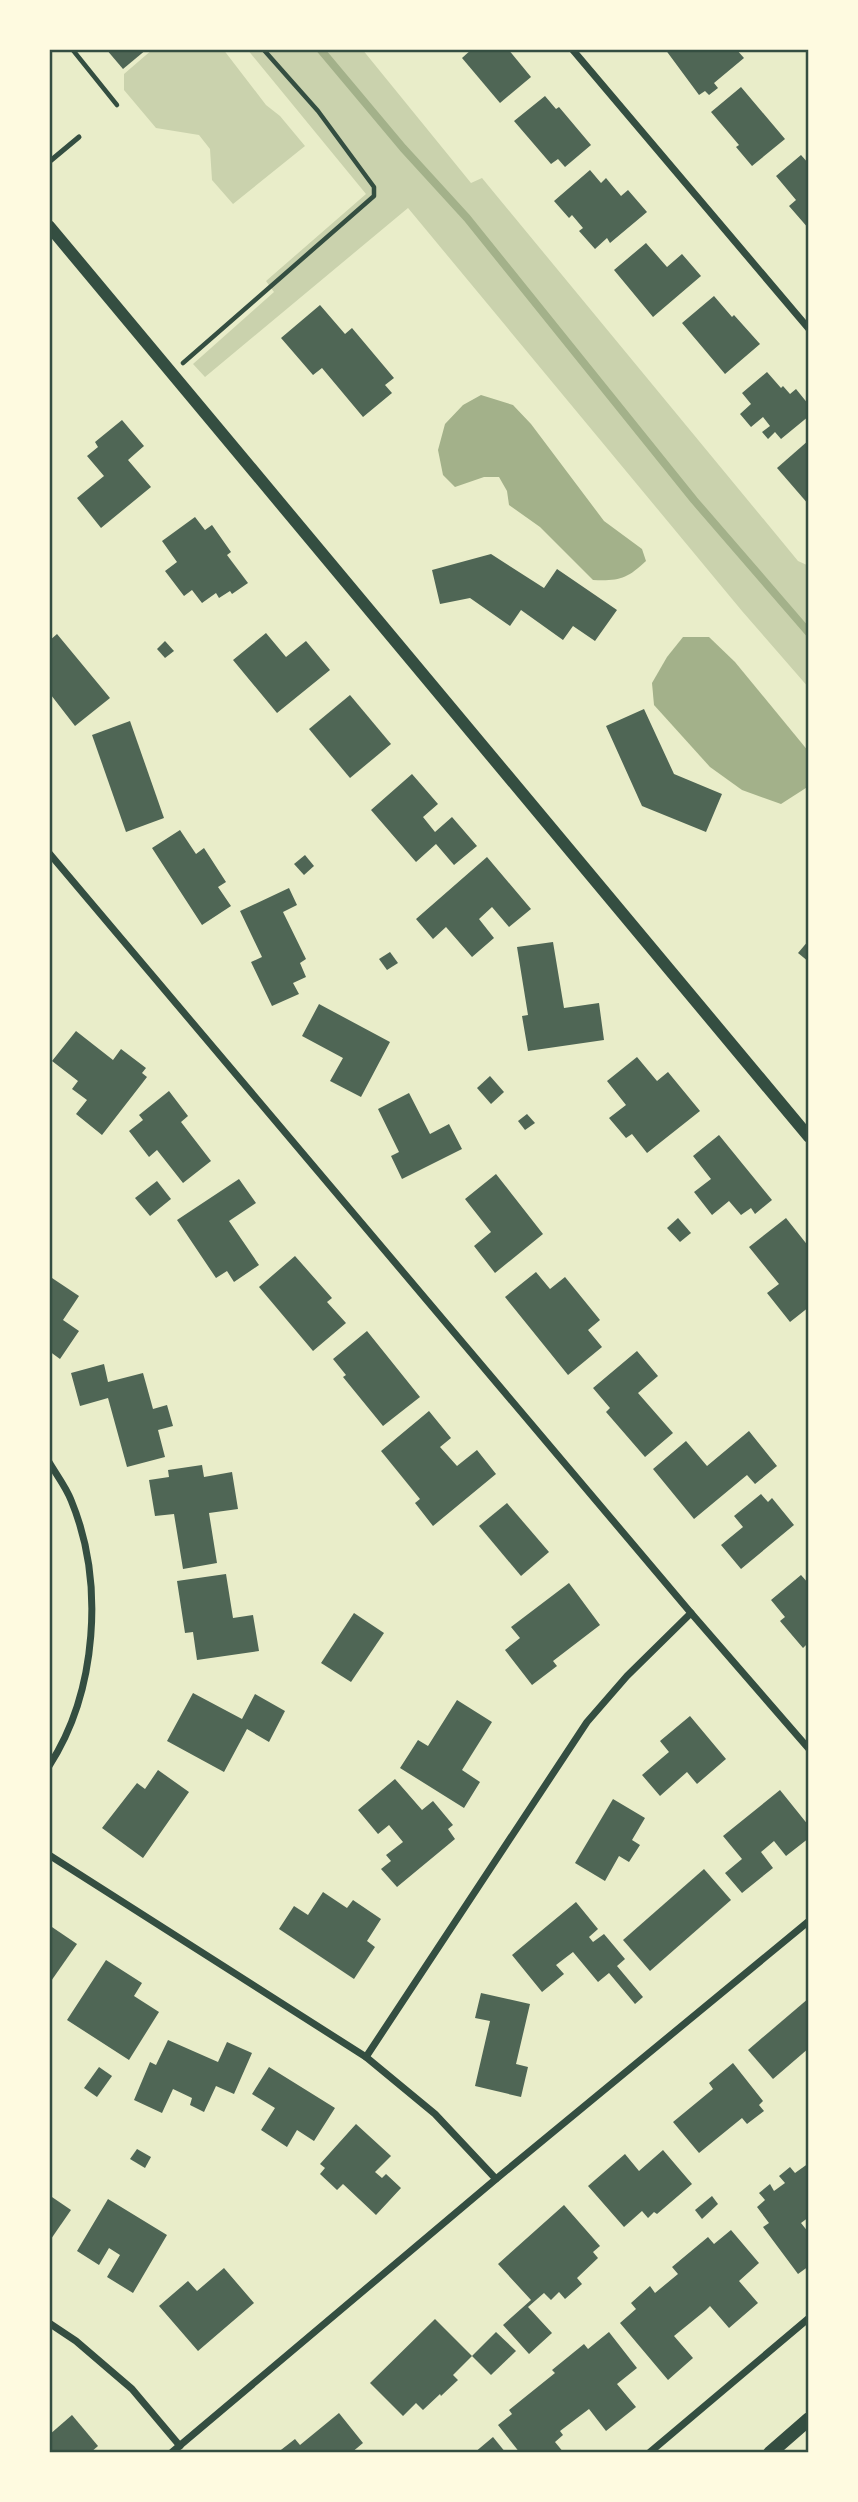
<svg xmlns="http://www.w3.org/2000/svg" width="858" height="2502" font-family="'PT Sans Narrow',sans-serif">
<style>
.green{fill:#cad2ad}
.water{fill:#a3b18a}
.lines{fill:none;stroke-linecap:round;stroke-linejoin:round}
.stream{stroke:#a3b18a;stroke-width:8}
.building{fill:#4f6655}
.path{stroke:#344e41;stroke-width:4.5}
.service{stroke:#344e41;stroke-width:5}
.minor{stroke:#344e41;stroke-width:7}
.tertiary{stroke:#344e41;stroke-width:12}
.secondary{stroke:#344e41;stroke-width:14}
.neatline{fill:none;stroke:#344e41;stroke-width:2.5}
</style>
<rect width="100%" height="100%" fill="#e9edc9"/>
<!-- green -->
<g class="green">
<polygon points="153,49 223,49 266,105 280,116 305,146 233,204 212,180 210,149 199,135 156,128 124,90 124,74"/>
<polygon points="247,49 362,49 471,183 482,178 798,561 809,566 809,688 742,611 408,208 205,377 193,364 274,292 266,281 366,194"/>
</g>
<!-- water -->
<g class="water">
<path d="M481,395L513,405L531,424L604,521L642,549L646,561C627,579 619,581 593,580L540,527L509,505L507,491L499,477H484L455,487L443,475L438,450L445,424L463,405Z"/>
<polygon points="683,637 709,637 735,662 809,752 809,786 781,804 742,790 710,767 654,705 652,683 667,657"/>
</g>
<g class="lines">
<!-- stream -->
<polyline class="stream" points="320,49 403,148 467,218 694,500 809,633"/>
</g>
<!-- building -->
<g class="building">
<polygon points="106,49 147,49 123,69"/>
<polygon points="472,49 508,49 531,77 500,103 462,58"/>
<polygon points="665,49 736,49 744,58 714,83 718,88 709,95 705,91 699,95"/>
<polygon points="741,87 785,139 752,166 736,147 739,145 711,112"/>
<polygon points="545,96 556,109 559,107 591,145 565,167 558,159 551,164 514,121"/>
<polygon points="801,155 809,164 809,229 789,206 796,200 776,176"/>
<polygon points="590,170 601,183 606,178 621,196 628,190 647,212 610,243 607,238 595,249 579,231 583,228 572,215 569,218 554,201"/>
<polygon points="646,243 667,267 682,254 701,276 653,317 614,270"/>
<polygon points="714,296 732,317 734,315 760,344 725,374 682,323"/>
<polygon points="320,305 345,334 352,328 394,378 385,385 392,393 363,417 322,368 313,375 281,338"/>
<polygon points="767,372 781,388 783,386 790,394 796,389 809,405 809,416 781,439 775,432 768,439 762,432 770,426 763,417 751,427 740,414 751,404 742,393"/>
<polygon points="122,420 144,446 128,460 151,487 101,528 77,498 104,476 87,456 98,447 95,442"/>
<polygon points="809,440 809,505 777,468"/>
<polygon points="195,517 205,530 212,525 231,552 227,555 248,583 232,594 230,591 219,598 216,593 202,603 192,590 184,596 165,571 177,562 162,541"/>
<polygon points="491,554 544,588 557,569 617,610 595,641 573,626 563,640 521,610 510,626 470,598 440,604 432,570"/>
<polygon points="266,633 286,657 306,641 330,670 277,713 233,660"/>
<polygon points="57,634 110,698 75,726 51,695 49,697 49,641"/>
<polygon points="165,641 174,651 165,658 157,649"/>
<polygon points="350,695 391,744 350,778 309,729"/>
<polygon points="644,709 674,774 722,794 706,832 642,806 606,726"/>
<polygon points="130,721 164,818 126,832 92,735"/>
<polygon points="412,774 438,804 423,817 435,832 452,817 477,846 454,865 436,844 416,862 371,810"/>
<polygon points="180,830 196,854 204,848 226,882 218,887 231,906 202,925 152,848"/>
<polygon points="305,855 314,866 304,875 294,864"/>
<polygon points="487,857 531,909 509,927 492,907 479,919 494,938 472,957 446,927 433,939 416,919"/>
<polygon points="289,888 297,905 283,912 306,959 300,963 306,977 293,983 299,994 272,1006 251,962 262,957 240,911"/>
<polygon points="809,940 809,962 798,953"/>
<polygon points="553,942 564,1008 599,1003 604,1040 528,1051 522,1016 528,1015 517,947"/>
<polygon points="390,952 398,963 387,970 379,959"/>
<polygon points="319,1004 390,1042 361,1097 330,1081 343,1058 302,1036"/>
<polygon points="76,1031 113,1060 121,1049 146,1068 142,1073 147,1077 102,1135 76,1114 87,1100 72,1089 78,1081 52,1061"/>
<polygon points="637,1057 657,1081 668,1072 700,1111 647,1153 632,1134 626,1138 609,1118 626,1105 607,1081"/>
<polygon points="490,1076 504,1092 491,1104 477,1088"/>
<polygon points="169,1091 188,1116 181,1122 211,1161 183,1183 157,1150 149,1157 129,1131 143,1120 139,1115"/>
<polygon points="409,1093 430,1134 449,1124 462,1149 402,1179 391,1156 399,1152 378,1109"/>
<polygon points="527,1114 535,1123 525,1130 518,1121"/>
<polygon points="719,1135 772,1200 755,1214 751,1208 741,1215 729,1201 712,1215 694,1192 711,1179 693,1156"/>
<polygon points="496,1174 543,1234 495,1273 474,1246 491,1232 465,1199"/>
<polygon points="239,1179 256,1203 229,1221 259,1265 234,1282 227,1271 216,1278 177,1220"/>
<polygon points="157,1181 171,1199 150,1216 135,1198"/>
<polygon points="678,1218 691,1233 680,1242 667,1228"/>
<polygon points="786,1218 809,1247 809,1307 790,1322 767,1293 779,1284 749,1247"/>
<polygon points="295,1256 332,1298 327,1302 346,1323 313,1351 259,1287"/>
<polygon points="536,1272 550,1289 565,1277 600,1320 588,1330 602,1347 568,1375 505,1297"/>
<polygon points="49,1276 79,1296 63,1320 79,1331 60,1359 49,1351"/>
<polygon points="367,1331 420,1397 383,1426 343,1377 346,1375 333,1359"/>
<polygon points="637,1351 658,1376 638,1393 673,1433 645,1457 606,1412 610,1408 593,1388"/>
<polygon points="104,1364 108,1382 143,1373 153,1409 167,1405 173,1426 158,1430 165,1457 127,1467 108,1398 80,1406 71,1373"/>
<polygon points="429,1411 451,1438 440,1447 457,1466 477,1450 496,1474 433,1526 415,1503 420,1499 381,1451"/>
<polygon points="749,1431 777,1466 755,1484 747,1475 694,1519 653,1469 686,1441 707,1466"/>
<polygon points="202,1465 204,1477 232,1472 238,1509 209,1513 217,1563 183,1569 174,1514 155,1516 149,1480 169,1477 168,1470"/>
<polygon points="761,1494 768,1502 772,1498 794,1525 741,1569 721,1545 743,1527 734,1516"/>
<polygon points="507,1503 549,1552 521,1576 479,1526"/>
<polygon points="226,1574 233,1618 253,1615 259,1651 197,1660 193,1632 185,1633 177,1581"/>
<polygon points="801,1575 809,1584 809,1642 803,1648 780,1621 785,1617 771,1600"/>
<polygon points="569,1583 600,1625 553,1661 557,1666 532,1685 505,1650 520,1638 511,1627"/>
<polygon points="354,1613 384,1633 351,1682 321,1663"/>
<polygon points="193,1693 242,1719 255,1694 285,1711 269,1742 247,1729 224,1772 167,1741"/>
<polygon points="457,1700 492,1722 462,1770 480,1782 464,1808 400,1768 418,1740 428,1746"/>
<polygon points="690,1716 726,1759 697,1784 687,1772 660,1796 642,1775 669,1752 660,1741"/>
<polygon points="158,1770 189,1792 143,1858 102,1828 137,1783 145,1789"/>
<polygon points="395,1779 422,1810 433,1801 453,1825 448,1829 455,1839 397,1887 381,1869 391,1861 386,1855 403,1842 389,1825 378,1834 358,1810"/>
<polygon points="780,1790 809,1826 809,1838 786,1856 774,1841 761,1852 773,1868 742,1893 725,1873 742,1859 723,1836"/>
<polygon points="613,1799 645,1818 632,1840 640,1845 629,1862 619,1856 605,1881 575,1863"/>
<polygon points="704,1869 731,1900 650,1971 623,1940"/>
<polygon points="323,1892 347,1908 353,1900 381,1919 367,1941 375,1947 354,1979 279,1929 294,1906 308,1915"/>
<polygon points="576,1902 598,1929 589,1937 593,1942 604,1934 625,1959 617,1966 643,1997 635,2004 609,1973 598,1982 573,1952 556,1965 564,1974 542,1992 512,1955"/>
<polygon points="49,1925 77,1944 49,1984"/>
<polygon points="106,1960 142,1983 134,1996 159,2012 129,2060 67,2020"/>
<polygon points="481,1993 530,2004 516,2064 528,2067 521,2097 475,2086 490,2021 475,2018"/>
<polygon points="809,1998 809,2048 773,2079 748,2050"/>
<polygon points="168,2040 218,2062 227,2042 252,2053 234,2094 216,2086 204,2112 190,2105 192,2098 173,2089 162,2113 134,2100 150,2062 156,2065"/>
<polygon points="733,2063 763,2101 759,2105 764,2111 747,2124 742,2118 699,2153 673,2122 713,2089 709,2083"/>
<polygon points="99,2067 112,2076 97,2097 84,2088"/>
<polygon points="269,2067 335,2108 314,2141 297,2130 287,2147 261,2130 275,2108 252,2094"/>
<polygon points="356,2124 391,2156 375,2172 382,2178 386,2174 401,2188 376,2215 343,2184 337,2190 320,2174 325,2168 320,2164"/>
<polygon points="137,2149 151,2157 145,2168 130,2159"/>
<polygon points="663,2150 692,2184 657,2214 654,2212 648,2218 642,2211 624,2227 588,2186 625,2154 639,2171"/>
<polygon points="809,2163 809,2217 801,2223 809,2233 809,2266 798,2274 763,2227 769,2223 757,2207 765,2200 759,2193 770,2184 774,2191 785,2183 779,2176 790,2167 795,2173"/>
<polygon points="49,2195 71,2210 51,2239 49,2237"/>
<polygon points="712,2196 718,2204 702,2219 695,2210"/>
<polygon points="108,2199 167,2235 133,2293 107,2277 120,2255 109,2248 99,2265 77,2251"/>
<polygon points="564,2205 600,2246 593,2252 598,2258 577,2278 582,2284 565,2299 559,2292 551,2300 544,2293 528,2307 552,2333 529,2354 503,2325 531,2300 498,2264"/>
<polygon points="731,2230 759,2263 739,2281 758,2303 729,2328 710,2306 706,2310 674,2336 693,2358 668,2380 620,2323 636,2309 631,2303 650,2286 655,2293 678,2274 672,2267 708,2237 714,2244"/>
<polygon points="224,2268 254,2303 198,2351 159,2306 188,2281 197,2291"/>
<polygon points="435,2319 472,2356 453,2375 458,2380 441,2396 440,2394 423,2410 416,2403 403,2416 370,2383"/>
<polygon points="496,2332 516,2351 491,2375 472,2356"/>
<polygon points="609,2332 637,2368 617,2384 636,2407 606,2431 589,2409 560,2431 563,2435 555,2442 564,2453 520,2453 498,2425 512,2414 509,2410 555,2373 552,2370 584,2344 588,2349"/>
<polygon points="339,2413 363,2443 351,2453 277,2453 295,2439 300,2445"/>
<polygon points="72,2415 98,2446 90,2453 49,2453 49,2435"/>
<polygon points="493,2437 506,2453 474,2453"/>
</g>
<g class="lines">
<!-- path -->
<g class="path">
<polyline points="72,49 117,105"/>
<polyline points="183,363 374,196 374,187 318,111 263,49"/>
</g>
<!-- service -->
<polyline class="service" points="49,162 79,137"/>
<!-- minor -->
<g class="minor">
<polyline points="572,49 809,329"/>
<polyline points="49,853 691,1613 809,1749"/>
<path d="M49,1462C56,1474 66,1487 71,1500C105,1582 97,1692 49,1766"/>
<polyline points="49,1855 366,2057 435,2114 496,2179"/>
<polyline points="366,2057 587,1722 627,1676 691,1613"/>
<polyline points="49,2323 76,2341 132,2389 180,2446"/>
<polyline points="171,2453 496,2179 809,1921"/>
<polyline points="649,2453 809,2318"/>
</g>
<!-- tertiary -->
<polyline class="tertiary" points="49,226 809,1137"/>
<!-- secondary -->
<polyline class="secondary" points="770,2453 809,2419"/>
</g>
<!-- border -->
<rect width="858" height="2502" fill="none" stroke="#fefae0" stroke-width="102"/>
<rect x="51" y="51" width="756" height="2400" class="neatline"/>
</svg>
